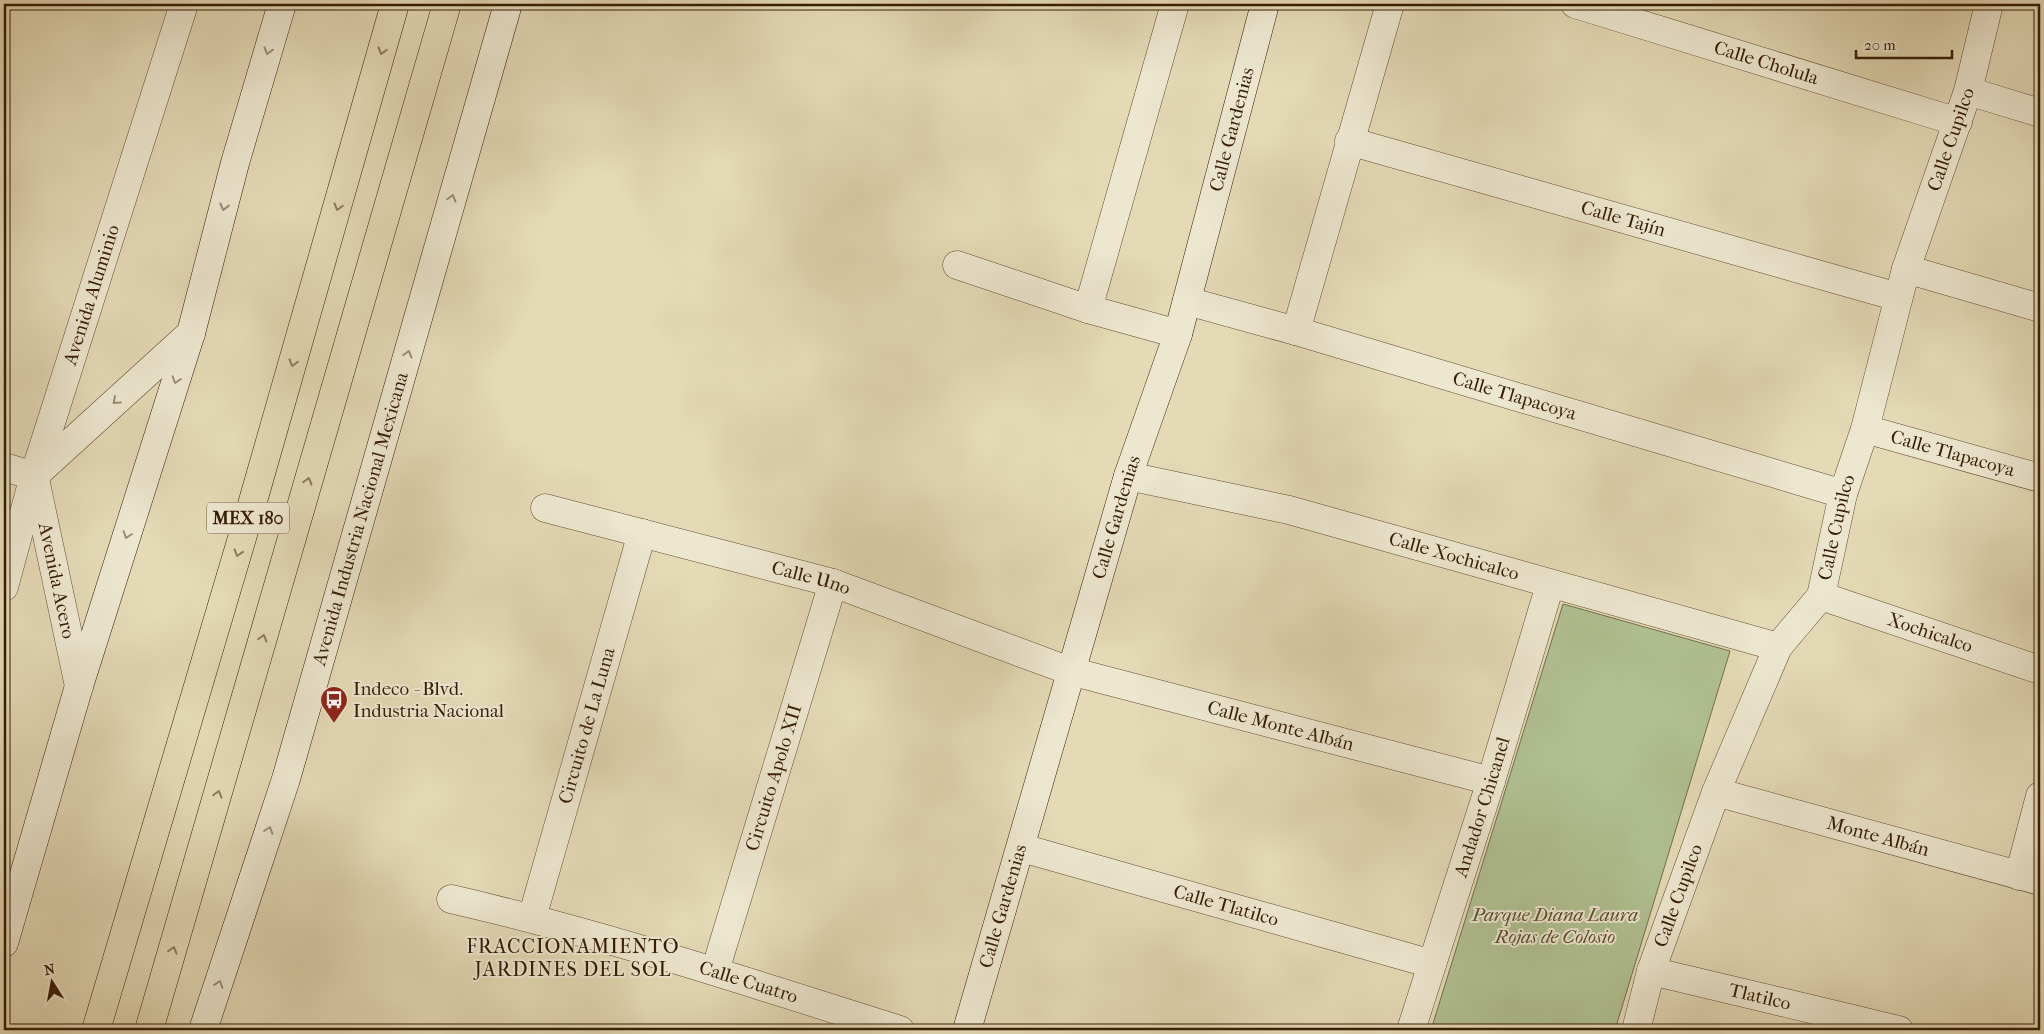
<svg xmlns="http://www.w3.org/2000/svg" width="2044" height="1034" font-family="'IM FELL French Canon',serif">
<style>
.green{fill:#b0c091;stroke:#736e4b}
.lines{fill:none;stroke-linecap:round;stroke-linejoin:round}
.street-casing{stroke:#624c31;stroke-width:29}
.secondary-casing{stroke:#361c05;stroke-width:29}
.highway-casing{stroke:#361c05;stroke-width:29}
.street{stroke:#ede7d0;stroke-width:28}
.secondary{stroke:#ede7d0;stroke-width:28}
.highway{stroke:#e4dab6;stroke-width:28}
.oneway{stroke:#9b8c75}
.oneway2{stroke:#8d7b5e}
.labels{text-anchor:middle;dominant-baseline:central;stroke-width:4;stroke-linejoin:round;paint-order:stroke}
.shield{fill:#ede7d0;stroke:#6d5942;stroke-width:1}
.shield-label{font-size:18px;font-weight:bold;fill:#361c05}
.street-label{font-size:19px;fill:#361c05;stroke:#ede7d0}
.poi-label{font-size:19px;fill:#361c05;stroke:#ede7d0;text-anchor:start}
.park-label{font-size:19px;font-style:italic;fill:#5b4d2f;stroke:#ede7d0}
.neighbourhood-label{font-size:20px;letter-spacing:1px;fill:#361c05;stroke:#ede7d0}
</style>
<rect width="100%" height="100%" fill="#e4dab6"/>
<filter id="stains"><feTurbulence type="fractalNoise" baseFrequency=".004" numOctaves="4"/><feColorMatrix values="0 0 0 0 .2 0 0 0 0 .09 0 0 0 0 .02 0 0 0 .5 -.17"/></filter>
<radialGradient id="worn" r=".72"><stop offset=".6" stop-color="#630" stop-opacity="0"/><stop offset="1" stop-color="#630" stop-opacity=".3"/></radialGradient>
<!-- green -->
<polygon class="green" points="1563,604 1730,651 1615,1030 1431,1030"/>
<g class="lines">
<defs>
<g id="street">
<path id="s1" d="M1575,4L1958,122"/>
<polyline points="1968,91 2040,113"/>
<path id="s2" d="M1349,141L1898,297"/>
<polyline points="957,265 1088,309 1178,334"/>
<polyline points="1906,269 2040,308"/>
<path id="s3" d="M1187,301L1296,331L1843,494"/>
<polyline points="1088,309 1175,4"/>
<polyline points="1296,331 1390,4"/>
<path id="s4" d="M1865,429L2040,478"/>
<polyline points="4,467 34,476"/>
<polyline points="35,475 191,333"/>
<path id="s5" d="M1128,476L1289,510L1778,647"/>
<path id="s6" d="M35,479L79,686"/>
<path id="s7" d="M545,508L833,583L1070,671L1491,781"/>
<path id="s8" d="M4,587L34,476L184,4"/>
<path id="s9" d="M1821,596L2040,670"/>
<path id="s10" d="M1716,792L2040,881"/>
<path id="s11" d="M1022,848L1432,964"/>
<polyline points="2019,876 2040,796"/>
<path id="s12" d="M451,899C603,934 751,983 900,1030"/>
<path id="s13" d="M532,918L642,533"/>
<path id="s14" d="M715,971L833,583"/>
<path id="s15" d="M1651,971L1899,1030"/>
<path id="s16" d="M1411,1030L1491,781L1550,585"/>
<path id="s17" d="M1636,1030L1651,971L1716,792L1778,647L1821,596L1843,494L1865,429L1906,269L1968,91L1989,4"/>
</g>
<g id="secondary">
<polyline points="4,943 79,686 191,333 235,163 282,4"/>
<path id="s18" d="M203,1030L286,779L508,4"/>
<path id="s19" d="M967,1030L1128,476L1178,334L1265,4"/>
</g>
<g id="highway">
<polyline points="96,1030 253,501 395,4"/>
<polyline points="149,1030 447,4"/>
</g>
</defs>
<!-- street casing -->
<use href="#street" class="street-casing"/>
<!-- secondary casing -->
<use href="#secondary" class="secondary-casing"/>
<!-- highway casing -->
<use href="#highway" class="highway-casing"/>
<!-- street -->
<use href="#street" class="street"/>
<!-- secondary -->
<use href="#secondary" class="secondary"/>
<!-- highway -->
<use href="#highway" class="highway"/>
</g>
<!-- one-way arrows -->
<defs><path id="oneway-chevron" d="M-2-3.5L2.5 0L-2 3.5" fill="none" stroke-width="1.6" stroke-linecap="round" stroke-linejoin="round" transform="scale(1.25)"/></defs>
<g class="oneway">
<use href="#oneway-chevron" transform="translate(268 51) rotate(106)"/>
<use href="#oneway-chevron" transform="translate(452 198) rotate(-74)"/>
<use href="#oneway-chevron" transform="translate(224 207) rotate(104)"/>
<use href="#oneway-chevron" transform="translate(408 354) rotate(-74)"/>
<use href="#oneway-chevron" transform="translate(176 380) rotate(108)"/>
<use href="#oneway-chevron" transform="translate(116 401) rotate(138)"/>
<use href="#oneway-chevron" transform="translate(127 535) rotate(108)"/>
<use href="#oneway-chevron" transform="translate(269 830) rotate(-72)"/>
<use href="#oneway-chevron" transform="translate(219 984) rotate(-72)"/>
</g>
<g class="oneway2">
<use href="#oneway-chevron" transform="translate(382 51) rotate(106)"/>
<use href="#oneway-chevron" transform="translate(338 207) rotate(106)"/>
<use href="#oneway-chevron" transform="translate(293 363) rotate(106)"/>
<use href="#oneway-chevron" transform="translate(308 481) rotate(-74)"/>
<use href="#oneway-chevron" transform="translate(238 553) rotate(107)"/>
<use href="#oneway-chevron" transform="translate(263 638) rotate(-74)"/>
<use href="#oneway-chevron" transform="translate(218 794) rotate(-74)"/>
<use href="#oneway-chevron" transform="translate(173 950) rotate(-74)"/>
</g>
<!-- icons -->
<defs>
<symbol id="bus-pin" viewBox="-11 -11 22 30"><path d="M0 17L-7.5 6A9.5 9.5 0 1 1 7.5 6Z" fill="#8f2418" stroke="#ede7d0"/><path d="M-5-6H5V4H4V6H2V4H-2V6H-4V4H-5ZM-3.5-4V0h7V-4ZM-3.5 1.2v1.5H-2V1.2ZM2 1.2v1.5H3.5V1.2Z" fill="#fff"/></symbol>
</defs>
<g fill-rule="evenodd">
<use href="#bus-pin" x="318" y="684" width="32" height="43"/>
</g>
<g class="labels">
<!-- shield labels -->
<rect class="shield" x="207" y="502.5" width="82" height="31" rx="4"/>
<g class="shield-label">
<text x="248" y="518">MEX 180</text>
</g>
<!-- street labels -->
<g class="street-label">
<text stroke="none"><textPath href="#s1" startOffset="200">Calle Cholula</textPath></text>
<text stroke="none"><textPath href="#s19" startOffset="939">Calle Gardenias</textPath></text>
<text stroke="none"><textPath href="#s17" startOffset="951">Calle Cupilco</textPath></text>
<text stroke="none"><textPath href="#s2" startOffset="285">Calle Tajín</textPath></text>
<text stroke="none"><textPath href="#s8" startOffset="305">Avenida Aluminio</textPath></text>
<text stroke="none"><textPath href="#s3" startOffset="341">Calle Tlapacoya</textPath></text>
<text stroke="none"><textPath href="#s4" startOffset="91">Calle Tlapacoya</textPath></text>
<text stroke="none"><textPath href="#s19" startOffset="534">Calle Gardenias</textPath></text>
<text stroke="none"><textPath href="#s18" startOffset="535">Avenida Industria Nacional Mexicana</textPath></text>
<text stroke="none"><textPath href="#s17" startOffset="546">Calle Cupilco</textPath></text>
<text stroke="none"><textPath href="#s5" startOffset="336">Calle Xochicalco</textPath></text>
<text stroke="none"><textPath href="#s7" startOffset="275">Calle Uno</textPath></text>
<text stroke="none"><textPath href="#s6" startOffset="104">Avenida Acero</textPath></text>
<text stroke="none"><textPath href="#s9" startOffset="115">Xochicalco</textPath></text>
<text stroke="none"><textPath href="#s13" startOffset="200">Circuito de La Luna</textPath></text>
<text stroke="none"><textPath href="#s7" startOffset="768">Calle Monte Albán</textPath></text>
<text stroke="none"><textPath href="#s14" startOffset="202">Circuito Apolo XII</textPath></text>
<text stroke="none"><textPath href="#s16" startOffset="234">Andador Chicanel</textPath></text>
<text stroke="none"><textPath href="#s10" startOffset="168">Monte Albán</textPath></text>
<text stroke="none"><textPath href="#s17" startOffset="141">Calle Cupilco</textPath></text>
<text stroke="none"><textPath href="#s19" startOffset="129">Calle Gardenias</textPath></text>
<text stroke="none"><textPath href="#s11" startOffset="212">Calle Tlatilco</textPath></text>
<text stroke="none"><textPath href="#s12" startOffset="309">Calle Cuatro</textPath></text>
<text stroke="none"><textPath href="#s15" startOffset="112">Tlatilco</textPath></text>
</g>
<!-- poi labels -->
<g class="poi-label">
<text x="353" y="689">Indeco - Blvd.<tspan x="353" dy="22">Industria Nacional</tspan></text>
</g>
<!-- park labels -->
<g class="park-label">
<text x="1555" y="915">Parque Diana Laura<tspan x="1555" dy="22">Rojas de Colosio</tspan></text>
</g>
<!-- neighbourhood labels -->
<g class="neighbourhood-label">
<text x="573" y="946">FRACCIONAMIENTO<tspan x="573" dy="23">JARDINES DEL SOL</tspan></text>
</g>
</g>
<!-- margin -->
<rect width="2044" height="1034" fill="none" stroke="#e4dab6" stroke-width="20"/>
<rect x="5" y="5" width="2034" height="1024" fill="none" stroke="#361c05" stroke-width="2.5"/>
<rect x="10" y="10" width="2024" height="1014" fill="none" stroke="#361c05"/>
<!-- north arrow -->
<g transform="translate(52 982) rotate(349)" stroke="#ede7d0" stroke-width="4" paint-order="stroke">
<path d="M0-4L9 19L0 12L-9 19Z" fill="#361c05"/>
<text y="-8" font-size="14" font-weight="bold" text-anchor="middle" fill="#361c05">N</text>
</g>
<!-- scale -->
<path d="M1856 50v8h96v-8" fill="none" stroke="#361c05" stroke-width="2.5"/>
<text x="1864" y="50" font-size="15" fill="#361c05" stroke="#ede7d0" stroke-width="4" paint-order="stroke">20 m</text>
<rect width="100%" height="100%" filter="url(#stains)"/>
<rect width="100%" height="100%" fill="url(#worn)"/>
</svg>
